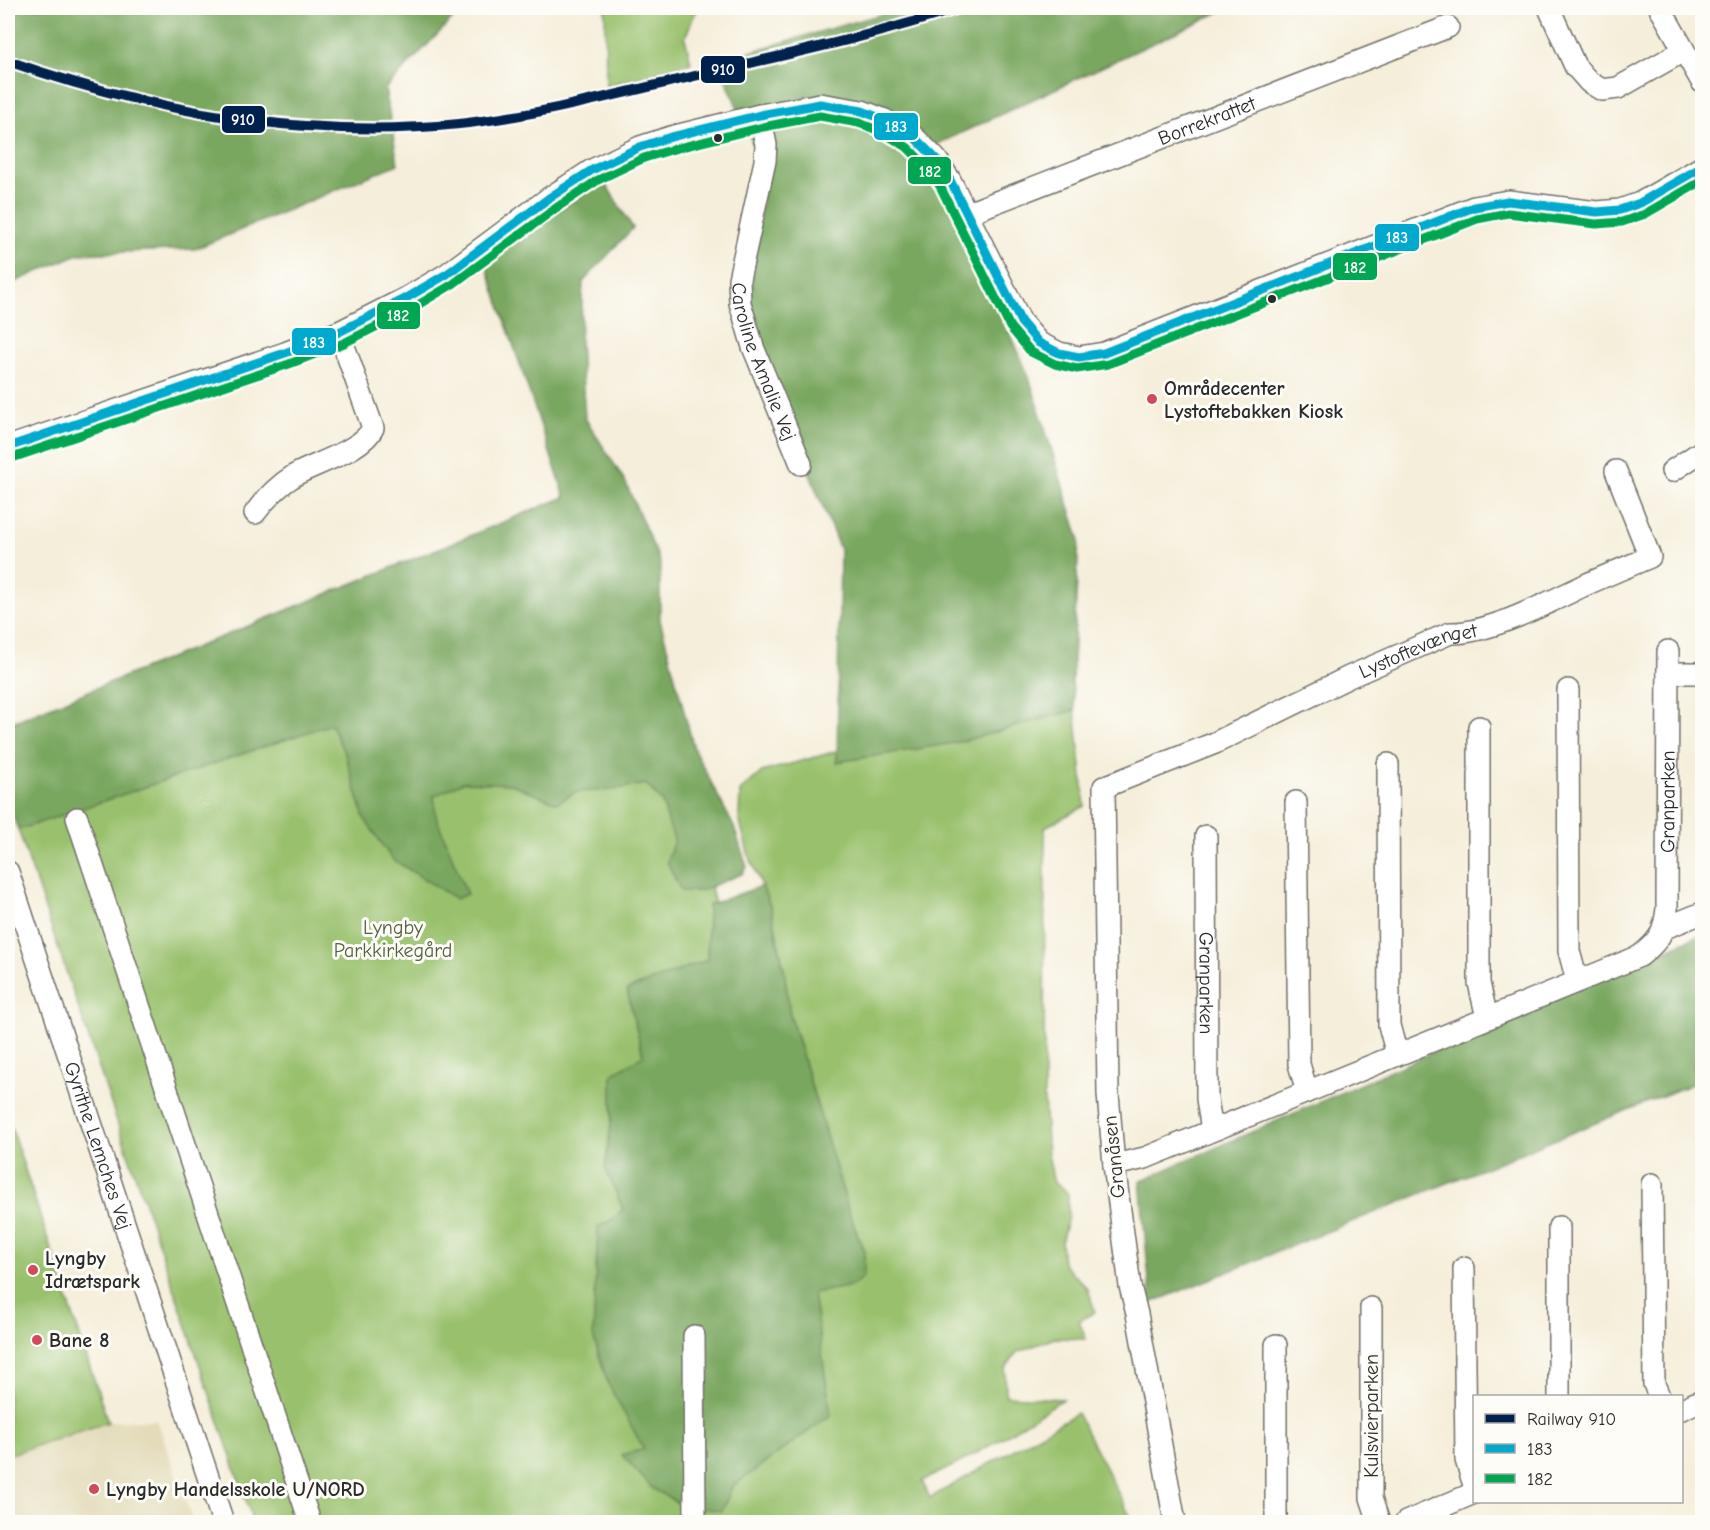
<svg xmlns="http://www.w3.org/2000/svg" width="1710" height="1530" font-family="'Comic Neue',sans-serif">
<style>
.built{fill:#e3dbba}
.green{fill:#99c16d;stroke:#62764c;stroke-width:1.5}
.forest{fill:#7aa760;stroke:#526946;stroke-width:1.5}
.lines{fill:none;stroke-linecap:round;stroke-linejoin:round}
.minor-casing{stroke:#726f68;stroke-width:24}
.minor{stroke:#fff;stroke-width:21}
.bus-1-casing{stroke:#fdfcf7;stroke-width:14}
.bus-2-casing{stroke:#fdfcf7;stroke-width:14}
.bus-1{stroke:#00a9ce;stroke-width:9}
.bus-2{stroke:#00a651;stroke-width:9}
.rail-1-casing{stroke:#fdfcf7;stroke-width:15}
.rail-1{stroke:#00214d;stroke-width:10}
.bus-dot{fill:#2b2b2b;stroke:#fdfcf7;stroke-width:2}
.poi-dot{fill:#d1495b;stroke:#fdfcf7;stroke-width:2}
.labels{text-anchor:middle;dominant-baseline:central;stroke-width:6;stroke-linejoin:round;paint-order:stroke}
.street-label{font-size:20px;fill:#2b2b2b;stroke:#fdfcf7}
.poi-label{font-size:20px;font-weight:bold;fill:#2b2b2b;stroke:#fdfcf7;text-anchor:start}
.park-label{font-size:20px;fill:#526042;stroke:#fdfcf7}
.line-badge{stroke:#fdfcf7;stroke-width:2}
.badge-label{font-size:16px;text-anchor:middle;font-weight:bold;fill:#fff}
</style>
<rect width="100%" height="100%" fill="#fdfcf7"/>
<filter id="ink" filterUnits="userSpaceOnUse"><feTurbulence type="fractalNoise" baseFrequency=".0167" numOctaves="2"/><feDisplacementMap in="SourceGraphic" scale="12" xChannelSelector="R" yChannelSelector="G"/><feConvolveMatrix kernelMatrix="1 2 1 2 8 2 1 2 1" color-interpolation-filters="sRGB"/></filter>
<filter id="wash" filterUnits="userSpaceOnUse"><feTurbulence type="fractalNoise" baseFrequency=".008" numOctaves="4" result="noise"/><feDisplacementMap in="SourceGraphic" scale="24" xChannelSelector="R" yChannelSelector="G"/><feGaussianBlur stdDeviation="1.35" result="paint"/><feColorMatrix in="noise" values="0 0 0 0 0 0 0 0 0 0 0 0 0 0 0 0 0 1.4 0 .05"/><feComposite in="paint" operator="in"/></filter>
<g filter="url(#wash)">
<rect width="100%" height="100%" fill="#f5eeda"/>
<!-- built -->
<polygon class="built" points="157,1420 193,1522 8,1522 8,1455 108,1422"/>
<!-- green -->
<g class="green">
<polygon points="605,8 700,8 694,15 685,38 691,63 606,86"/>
<polygon points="565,497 700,845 732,972 864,1252 849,1212 790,1015 784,970 771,908 748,853 739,818 740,791 762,772 837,751 837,761 959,742 1075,710 1085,806 1045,827 1044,1099 1048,1155 1054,1183 1063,1188 1068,1194 1068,1217 1061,1242 1063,1264 1088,1289 1095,1312 1079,1321 1086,1339 1055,1338 1017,1352 1005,1369 1006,1396 1063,1399 994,1443 957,1464 922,1481 930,1498 1077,1413 1133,1522 253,1522 8,800 8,724"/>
<polygon points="8,1118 108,1422 8,1455"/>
</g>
<!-- forest -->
<g class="forest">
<polygon points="8,8 467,8 460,11 385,89 398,164 195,249 78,254 8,285"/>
<polygon points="903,8 1228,8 931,147 1029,377 1079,538 1072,682 1075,710 959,742 837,762 840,550 748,319 765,173 718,61"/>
<polygon points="603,180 633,228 583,282 580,343 585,418 625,481 660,562 660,620 694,749 734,827 747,867 742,874 700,891 681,891 667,862 674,840 662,802 646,784 610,790 576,792 557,803 511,784 463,782 434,796 436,817 467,894 456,899 392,859 364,818 346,757 331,724 18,830 8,800 8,724 565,497 485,262"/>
<polygon points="762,886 771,908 784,970 790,1015 849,1212 864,1252 864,1276 852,1286 813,1293 831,1415 732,1487 722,1511 683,1506 652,1488 622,1455 644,1449 608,1384 593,1336 598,1227 613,1219 623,1209 605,1168 612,1116 612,1074 643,1056 627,990 707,960 708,905"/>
<polygon points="1702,934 1702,1080 1151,1303 1140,1181"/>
</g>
</g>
<g filter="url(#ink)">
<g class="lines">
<defs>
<g id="minor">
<polyline points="1549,8 1575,66 1589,82 1602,90 1618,88 1683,51"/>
<polyline points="1660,8 1702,82"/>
<path id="s1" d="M760,115L766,145L765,161L739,279L740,303L753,347L801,464"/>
<path id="s2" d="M968,213L1448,27"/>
<polyline points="8,447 285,353 339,332 406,298 447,274 549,198 592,170 640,147 671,137 760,115 820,104 862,111 885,120 914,137 936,159 950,180 1021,322 1039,343 1059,353 1079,357 1104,353 1474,207 1508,201 1597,212 1620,210 1640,203 1702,167"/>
<polyline points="1672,471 1702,451"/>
<path d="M255,513C266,498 279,485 295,475C316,463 363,450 373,428L339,332"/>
<polyline points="1668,673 1702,673"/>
<polyline points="1568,690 1569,951 1577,981"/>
<polyline points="1479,727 1479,983 1487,1018"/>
<polyline points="1388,764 1389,1025 1397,1055"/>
<polyline points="1296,802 1299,1064 1307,1092"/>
<polyline points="77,818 310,1522"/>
<path id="s3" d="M1206,836L1207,1099L1212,1130"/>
<path id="s4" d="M8,872L223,1522"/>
<polyline points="1665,928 1702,913"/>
<path id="s5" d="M1114,1165L1145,1158L1640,956C1659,941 1664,933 1667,909L1668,651"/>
<polyline points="1652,1184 1654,1384 1659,1396"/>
<polyline points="1559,1227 1559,1396"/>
<polyline points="1464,1268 1466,1460 1474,1485"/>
<polyline points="1371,1308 1371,1498 1379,1522"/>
<polyline points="694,1336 695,1522"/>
<polyline points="1682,1409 1702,1400"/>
<path id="s6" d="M1175,1522L1137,1314L1130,1286L1114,1165L1108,1094L1104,787L1215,743L1349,677L1450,633C1489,634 1549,602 1585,585C1607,575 1629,566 1650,557L1616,471"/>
<polyline points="1276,1522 1276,1345"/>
<polyline points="1406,1522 1474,1493"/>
</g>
</defs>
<!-- minor casing -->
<use href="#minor" class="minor-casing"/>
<!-- minor -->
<use href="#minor" class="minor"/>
<defs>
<polyline id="bus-1" points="8,447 285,353 339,332 406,298 447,274 549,198 592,170 640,147 671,137 760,115 820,104 862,111 885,120 914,137 936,159 950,180 1021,322 1039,343 1059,353 1079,357 1104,353 1474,207 1508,201 1597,212 1620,210 1640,203 1702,167"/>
<polyline id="bus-2" points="12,458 289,364 344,343 411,309 453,284 556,208 598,180 644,158 674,149 763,127 820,116 859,123 880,131 907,147 927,167 940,186 1010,327 1031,352 1055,364 1077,369 1108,364 1477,219 1508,213 1596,224 1622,222 1645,214 1702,181"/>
</defs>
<!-- bus-1 casing -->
<use href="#bus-1" class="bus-1-casing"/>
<!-- bus-2 casing -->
<use href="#bus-2" class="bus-2-casing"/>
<!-- bus-1 -->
<use href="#bus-1" class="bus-1"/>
<!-- bus-2 -->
<use href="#bus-2" class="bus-2"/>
<defs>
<path id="rail-1" d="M8,61C153,112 305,140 459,124C541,115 622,93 703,74C788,54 874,36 958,8"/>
</defs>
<!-- rail-1 casing -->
<use href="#rail-1" class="rail-1-casing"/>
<!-- rail-1 -->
<use href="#rail-1" class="rail-1"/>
</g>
</g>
<!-- markers -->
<g class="bus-dot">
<circle cx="718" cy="138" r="5"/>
<circle cx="1272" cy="299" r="5"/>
</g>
<g class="poi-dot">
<circle cx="1152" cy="399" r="6"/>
<circle cx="33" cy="1270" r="6"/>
<circle cx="37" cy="1340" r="6"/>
<circle cx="94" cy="1489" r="6"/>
</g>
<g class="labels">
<!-- street labels -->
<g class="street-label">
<text stroke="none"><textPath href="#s2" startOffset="256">Borrekrattet</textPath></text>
<text stroke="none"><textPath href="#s1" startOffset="254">Caroline Amalie Vej</textPath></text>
<text stroke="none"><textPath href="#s6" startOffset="1084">Lystoftevænget</textPath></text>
<text stroke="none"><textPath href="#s5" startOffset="730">Granparken</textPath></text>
<text stroke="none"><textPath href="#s3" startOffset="147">Granparken</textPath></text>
<text stroke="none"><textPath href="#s4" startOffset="288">Gyrithe Lemches Vej</textPath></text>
<text transform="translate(1114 1157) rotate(-96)">Granåsen</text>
<text transform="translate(1371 1416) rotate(-90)">Kulsvierparken</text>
</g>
<!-- poi labels -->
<g class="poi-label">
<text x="1164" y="388">Områdecenter<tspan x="1164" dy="23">Lystoftebakken Kiosk</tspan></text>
<text x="45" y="1258">Lyngby<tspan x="45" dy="23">Idrætspark</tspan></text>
<text x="49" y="1340">Bane 8</text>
<text x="106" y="1489">Lyngby Handelsskole U/NORD</text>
</g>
<!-- park labels -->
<g class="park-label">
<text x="393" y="927">Lyngby<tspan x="393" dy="23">Parkkirkegård</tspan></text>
</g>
</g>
<g class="line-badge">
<rect x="700" y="55" width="46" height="29" rx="6" fill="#00214d"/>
<rect x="221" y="105" width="45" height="29" rx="6" fill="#00214d"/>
<rect x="873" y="112" width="46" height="29" rx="6" fill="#00a9ce"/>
<rect x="907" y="156" width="45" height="29" rx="6" fill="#00a651"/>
<rect x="1374" y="223" width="46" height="29" rx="6" fill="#00a9ce"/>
<rect x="1332" y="252" width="46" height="29" rx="6" fill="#00a651"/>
<rect x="376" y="301" width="45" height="29" rx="6" fill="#00a651"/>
<rect x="291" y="327" width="46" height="29" rx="6" fill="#00a9ce"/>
</g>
<g class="badge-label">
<text x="723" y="75">910</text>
<text x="243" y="125">910</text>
<text x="896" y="132">183</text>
<text x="930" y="177">182</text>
<text x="1397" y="243">183</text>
<text x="1355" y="273">182</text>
<text x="398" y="321">182</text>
<text x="314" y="348">183</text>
</g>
<!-- margin -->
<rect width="1710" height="1530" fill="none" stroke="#fdfcf7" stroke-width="30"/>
<!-- legend -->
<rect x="1473" y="1395" width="210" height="108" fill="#fdfcf7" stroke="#a9a8a5" stroke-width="1.5"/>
<rect x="1485" y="1414" width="30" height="9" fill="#00214d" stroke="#a9a8a5" stroke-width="1.5"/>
<text x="1527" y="1425" font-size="18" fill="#2b2b2b">Railway 910</text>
<rect x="1485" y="1444" width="30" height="9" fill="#00a9ce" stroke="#a9a8a5" stroke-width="1.5"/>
<text x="1527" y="1455" font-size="18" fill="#2b2b2b">183</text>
<rect x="1485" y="1474" width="30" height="9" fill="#00a651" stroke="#a9a8a5" stroke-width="1.5"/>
<text x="1527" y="1485" font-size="18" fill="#2b2b2b">182</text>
</svg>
